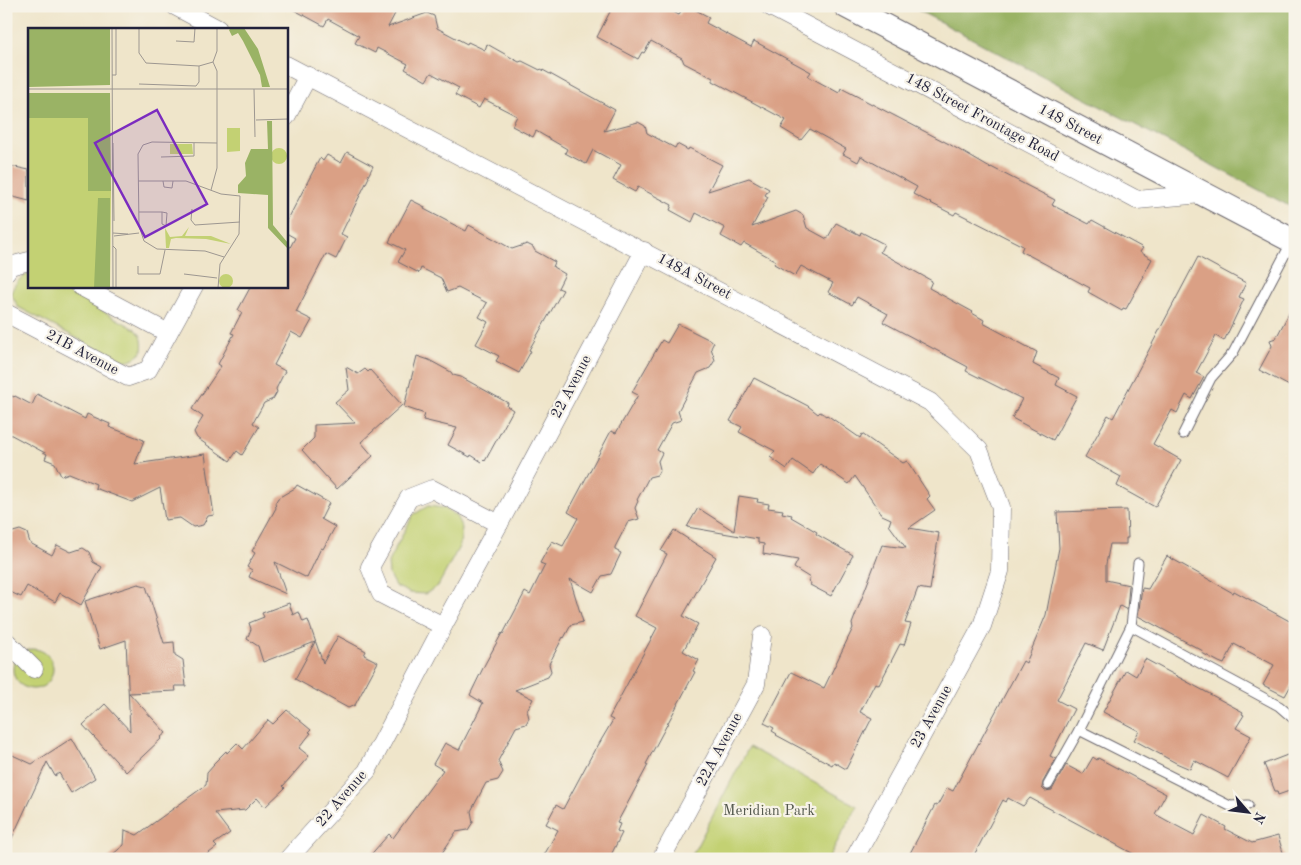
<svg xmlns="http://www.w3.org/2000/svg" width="1301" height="865" font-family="'Old Standard TT',serif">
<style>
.green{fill:#c3d173;stroke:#727a57}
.forest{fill:#9ab365;stroke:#5e6a50}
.building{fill:#daa085}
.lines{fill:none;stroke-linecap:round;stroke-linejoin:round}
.service-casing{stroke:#6a666d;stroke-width:11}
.minor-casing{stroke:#6a666d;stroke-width:19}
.secondary-casing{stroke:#6a666d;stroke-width:26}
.service{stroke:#fff;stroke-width:9}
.minor{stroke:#fff;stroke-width:18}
.secondary{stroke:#fff;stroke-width:24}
.labels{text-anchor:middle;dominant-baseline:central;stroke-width:4.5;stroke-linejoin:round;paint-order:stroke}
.street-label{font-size:15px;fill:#22223b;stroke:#f7f3e8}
.park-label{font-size:15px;fill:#52574c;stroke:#f7f3e8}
.inset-road{fill:none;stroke:#9d9791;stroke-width:1}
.view{fill:#7b2cbf;fill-opacity:0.15;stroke:#7b2cbf;stroke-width:2.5}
.inset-edge{fill:none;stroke:#22223b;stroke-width:2.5}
</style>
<rect width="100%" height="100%" fill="#f7f3e8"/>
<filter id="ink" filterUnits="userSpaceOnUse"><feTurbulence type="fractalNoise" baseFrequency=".02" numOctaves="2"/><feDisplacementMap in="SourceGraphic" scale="10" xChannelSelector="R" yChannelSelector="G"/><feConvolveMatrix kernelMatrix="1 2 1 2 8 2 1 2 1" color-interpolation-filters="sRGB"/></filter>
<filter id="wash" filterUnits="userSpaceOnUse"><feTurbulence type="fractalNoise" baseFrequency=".0096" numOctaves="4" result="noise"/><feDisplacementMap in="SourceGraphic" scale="20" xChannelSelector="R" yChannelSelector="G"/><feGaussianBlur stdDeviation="1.12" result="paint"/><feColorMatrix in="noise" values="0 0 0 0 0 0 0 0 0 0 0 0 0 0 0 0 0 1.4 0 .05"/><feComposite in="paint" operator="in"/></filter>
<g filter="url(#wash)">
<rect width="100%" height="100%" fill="#efe5ca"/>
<!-- green -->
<g class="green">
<path d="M29,274V286H58L135,329C143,336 143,342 142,352C134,359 129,362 118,360L18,307L11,293C15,283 19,278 29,274Z"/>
<polygon points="428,506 444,508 456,516 462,528 460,545 438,586 425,594 410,593 395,586 389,575 388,562 413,515"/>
<circle cx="33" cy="669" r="20"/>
<polygon points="749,747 857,806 828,859 690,859"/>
</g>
<!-- forest -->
<polygon class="forest" points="910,6 1295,6 1295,209"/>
<g id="blocks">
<!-- building -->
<g class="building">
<polygon points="287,6 399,6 388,27 427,13 434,16 437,28 467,44 468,42 485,50 487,44 519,62 522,61 540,70 541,69 615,110 604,131 638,122 645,126 647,133 675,148 677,144 688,150 689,148 722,165 708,191 749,178 769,189 765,195 768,197 752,227 796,211 803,215 807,228 827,239 836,223 860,235 861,232 884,244 880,252 932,281 929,288 973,312 972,313 984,320 983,323 1037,352 1033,364 1059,378 1056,385 1077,396 1053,440 1012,418 1022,399 966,371 968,367 883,322 888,314 857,297 852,305 828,292 833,283 801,266 795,276 774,264 776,261 744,243 741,247 721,236 725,228 696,213 692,222 670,210 672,205 638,187 635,192 613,180 621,165 593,150 586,164 565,153 567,149 536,131 533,137 512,126 517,116 484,99 479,108 455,95 459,88 431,73 426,81 405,69 408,64 377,48 375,53 355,43 359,36 328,19 324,26"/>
<polygon points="613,6 662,6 679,15 684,6 688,6 709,17 706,23 751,47 754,41 811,72 808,76 839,93 841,88 949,144 990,168 991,167 1055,200 1052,205 1089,224 1092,220 1143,248 1140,252 1152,259 1143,276 1144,276 1126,309 1123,308 1122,311 1088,292 1090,288 1021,251 1023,246 956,212 954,215 913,194 917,187 861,156 858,162 843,154 846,149 810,129 801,140 781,128 786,120 713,81 713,78 684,63 682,58 651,41 644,53 642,52 638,59 597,37"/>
<polygon points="347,152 373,166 368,176 369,177 341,234 347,237 336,259 326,254 296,312 312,320 302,338 291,332 274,365 285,371 276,389 277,392 273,399 264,403 253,423 259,427 242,455 237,451 230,461 197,438 194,432 203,417 192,409 221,366 218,364 234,334 231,333 242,312 238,310 251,286 286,286 286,255 295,238 286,233 286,223 320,158 323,161 327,155 341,163"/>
<polygon points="6,165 29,170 29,201 6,195"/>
<polygon points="411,200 425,207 424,209 466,231 469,225 512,249 527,244 533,247 535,251 555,262 553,267 565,274 558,288 563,290 529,350 531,351 519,373 496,361 499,356 476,344 488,322 479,317 487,303 458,288 447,292 441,278 421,268 419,273 398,262 405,250 389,242"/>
<polygon points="1198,257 1246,283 1239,297 1244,299 1224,341 1216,336 1196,373 1204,377 1192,399 1186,395 1177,413 1172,410 1153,444 1181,460 1155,507 1117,486 1121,477 1085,457 1108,415 1113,418"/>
<polygon points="1295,302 1295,389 1259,370 1272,346 1270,340 1276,338"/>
<polygon points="678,324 714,342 711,348 715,360 710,368 698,373 678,411 681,420 672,423 657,450 662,453 658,461 660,469 657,475 649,477 637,500 638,501 635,508 639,519 628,522 615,547 615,550 621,553 611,574 602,576 593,592 570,579 583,622 571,625 564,638 563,637 549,664 551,671 548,677 515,690 533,699 527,710 529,718 526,724 516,727 498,761 503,772 498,780 486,783 471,811 473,822 468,830 456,832 438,859 367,859 389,834 393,838 443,770 433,764 445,743 459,750 483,703 470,695 485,664 502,633 503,634 525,592 530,595 545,565 540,563 552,541 563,546 578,518 568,512 611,431 616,433 638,395 632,392 662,340 667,343"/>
<polygon points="417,356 429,360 451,372 453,375 461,377 508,403 507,406 513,410 485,461 484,460 482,462 471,455 470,457 448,445 457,428 423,420 425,414 404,407"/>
<polygon points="346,367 358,374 365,369 368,372 370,370 402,405 361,442 373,456 337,489 302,450 314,438 314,425 355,423 335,402 349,390"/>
<polygon points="754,378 808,406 818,414 820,412 826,416 827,415 860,438 862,434 903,463 907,461 930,496 927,499 935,510 909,528 939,533 930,590 918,588 905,623 911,624 904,645 900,644 879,685 875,683 860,712 872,718 846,769 834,762 832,765 776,735 777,734 772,731 774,728 764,723 791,672 824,688 853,628 852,624 882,545 906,548 889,525 891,519 882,515 855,476 849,484 820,464 813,474 793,460 787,469 770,457 775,451 739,432 742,427 730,421"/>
<polygon points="37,394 85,419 87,414 110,424 109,427 144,440 135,464 205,454 214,515 208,516 203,525 193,527 180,518 165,520 160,488 132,502 95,488 96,484 69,473 61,476 55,463 45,459 47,454 6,432 6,406 12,396 14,397 15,396 32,405"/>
<polygon points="297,485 329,503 321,519 335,527 323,549 321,548 307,578 275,562 286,594 249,577 252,570 247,567 255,553 252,551 276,508 275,503 278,498 295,488"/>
<polygon points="739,496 758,499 757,502 769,504 768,508 783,510 782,513 792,515 791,517 817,532 816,534 853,555 831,596 810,585 811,583 808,581 810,578 794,568 798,560 763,554 764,544 758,543 758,539 687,527 698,508 734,531"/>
<polygon points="1127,510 1128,538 1126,538 1126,544 1110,544 1106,564 1106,580 1129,585 1127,610 1120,606 1103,650 1086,643 1057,700 1074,709 1050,756 1056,759 1043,782 1042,788 1045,791 1052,790 1066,765 1083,774 1093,757 1097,760 1098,758 1166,794 1155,814 1175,825 1194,835 1204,815 1226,827 1225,829 1252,843 1278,836 1285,859 1143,859 1030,798 1023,806 1008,798 1006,802 1003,800 972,859 907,859 935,805 937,806 947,788 953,791 1023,661 1026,663 1046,615 1059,548 1057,512"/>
<polygon points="20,530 27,533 30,543 52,555 57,545 71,552 83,548 89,552 93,562 102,567 81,605 60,593 55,602 27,586 21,597 6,590 6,534"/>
<polygon points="674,530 716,557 683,616 698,624 683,651 699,660 693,671 695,672 646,764 648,765 617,823 620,824 617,831 622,833 609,859 542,859 558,830 546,824 556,805 563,809 595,749 596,749 613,720 609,718 657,628 635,616 667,554 661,551"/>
<polygon points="1167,556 1233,593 1234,591 1295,624 1295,678 1285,696 1263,685 1274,665 1234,644 1224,664 1219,662 1202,653 1203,651 1138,616 1142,588 1148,589"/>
<polygon points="138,584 146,586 164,643 174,642 175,655 183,660 186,686 175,686 176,691 129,693 166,733 161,737 162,738 126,772 83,725 105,704 130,731 126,640 100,649 85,601"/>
<polygon points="289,603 293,615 299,612 303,622 308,620 323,663 338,636 366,651 364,655 378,662 355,705 348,708 295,679 315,642 263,662 258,646 247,639 251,629 249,623 264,617 262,613"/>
<polygon points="1145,659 1243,712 1242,714 1244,715 1236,728 1251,736 1228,778 1194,760 1190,769 1176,763 1134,740 1139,731 1103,712 1126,670 1136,676"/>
<polygon points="287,710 311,730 309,732 311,733 299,748 309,756 283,786 285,788 265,807 257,798 245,810 215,813 230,833 214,844 217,847 201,859 107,859 124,845 125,830 137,835 206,785 207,773 214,765 213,764 226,751 227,753 237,743 243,749 268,720 273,724"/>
<polygon points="72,738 95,778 71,793 59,773 55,776 47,762 6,851 6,752 32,764"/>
<polygon points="1295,752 1295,789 1278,795 1277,791 1275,791 1264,764"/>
</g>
</g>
</g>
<g filter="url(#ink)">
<use href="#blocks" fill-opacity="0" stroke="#6a666d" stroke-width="1"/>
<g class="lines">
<defs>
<g id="service">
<polyline points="1183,434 1211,378 1233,353 1292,241"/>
<polyline points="1138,563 1131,626 1079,730 1230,806 1248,805"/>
<polyline points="1131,626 1279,706 1295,720"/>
<polyline points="1048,785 1079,730"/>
</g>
<g id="minor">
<polyline points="175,6 218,29"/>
<polyline points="769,6 1137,200 1201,194"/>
<polyline points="286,65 930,402 979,450 1001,507 1000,571 982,626 854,859"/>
<polyline points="286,117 308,76"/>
<polyline points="6,272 10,266 29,261"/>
<polyline points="80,286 168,333"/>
<polyline points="6,313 128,377 148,370 194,286"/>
<polyline points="443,626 381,594 370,567 409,498 432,489 499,524"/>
<polyline points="6,641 34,669"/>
<polyline points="288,859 367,771 443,626 499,524 644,251"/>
<polyline points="661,859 756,684 762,636"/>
</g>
<polyline id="secondary" points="846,6 1295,242"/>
</defs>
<!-- service casing -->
<use href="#service" class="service-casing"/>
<!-- minor casing -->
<use href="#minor" class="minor-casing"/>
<!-- secondary casing -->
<use href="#secondary" class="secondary-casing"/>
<!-- service -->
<use href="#service" class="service"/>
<!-- minor -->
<use href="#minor" class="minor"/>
<!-- secondary -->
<use href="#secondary" class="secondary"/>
</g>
</g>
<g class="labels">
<!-- street labels -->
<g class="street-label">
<text transform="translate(982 118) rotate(28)">148 Street Frontage Road</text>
<text transform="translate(1070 125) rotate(28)">148 Street</text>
<text transform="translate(694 277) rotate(28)">148A Street</text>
<text transform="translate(82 353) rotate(28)">21B Avenue</text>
<text transform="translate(572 387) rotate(-62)">22 Avenue</text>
<text transform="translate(932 717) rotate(-61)">23 Avenue</text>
<text transform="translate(720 750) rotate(-62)">22A Avenue</text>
<text transform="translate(342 799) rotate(-49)">22 Avenue</text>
</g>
<!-- park labels -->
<g class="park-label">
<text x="769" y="811">Meridian Park</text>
</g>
</g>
<!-- overview -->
<g transform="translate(28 28)">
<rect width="260" height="260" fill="#efe5ca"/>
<path d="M0,90H60V163H83L82,260H0ZM199,100H212V123L199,124ZM142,116H164L165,126H142ZM243 128a8 8 0 1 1 16 0a8 8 0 1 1-16 0ZM161,199L157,208H183L203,216L178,211L148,210L143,211L141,220H138L137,200L142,209L154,208ZM191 253a7 7 0 1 1 14 0a7 7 0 1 1-14 0Z" fill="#c3d173"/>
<path d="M0,0H82V57L0,59ZM203,0H216L230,21L242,59H234L232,47L215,13L210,5L204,8L201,2ZM0,65H82L83,163H60V90H0ZM239,93H244L245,197L260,215V221L240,200V167L210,165V157L218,148L217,135L223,121H240ZM70,170H82V260H66Z" fill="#9ab365"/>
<path class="inset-road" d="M84,0L85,260M111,0V25L118,35L171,38L185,34M148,13L166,14L167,0M185,34L189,23V0M84,47H88V0M111,56L168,58L171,54V38M0,61H260M226,61L227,109M228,92L260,91M85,115L86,193M189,115L124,114L115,117L110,126L111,198L116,213L129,221L177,223L196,229M133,129L166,128V115M110,153H158L193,166L212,168L211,206L192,236L190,260M135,153L136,159L144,160L145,153M183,162L189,140V43L185,34M164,181L163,192L167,197L212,194M111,184H134V196L138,198L139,185L134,184M85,205L100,206M86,208L111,205M85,218L88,221V260M110,238V246H132L137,222M156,246L189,250"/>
<path class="view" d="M129,82L179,176L117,209L67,115Z"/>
<rect width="260" height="260" class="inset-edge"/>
</g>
<!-- margin -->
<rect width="1301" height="865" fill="none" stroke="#f7f3e8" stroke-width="25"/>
<!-- north arrow -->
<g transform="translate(1248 812) rotate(118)" stroke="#f7f3e8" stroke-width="4" paint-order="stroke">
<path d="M0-4L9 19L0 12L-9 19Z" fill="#22223b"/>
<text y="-8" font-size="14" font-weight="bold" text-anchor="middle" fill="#22223b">N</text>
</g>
</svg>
